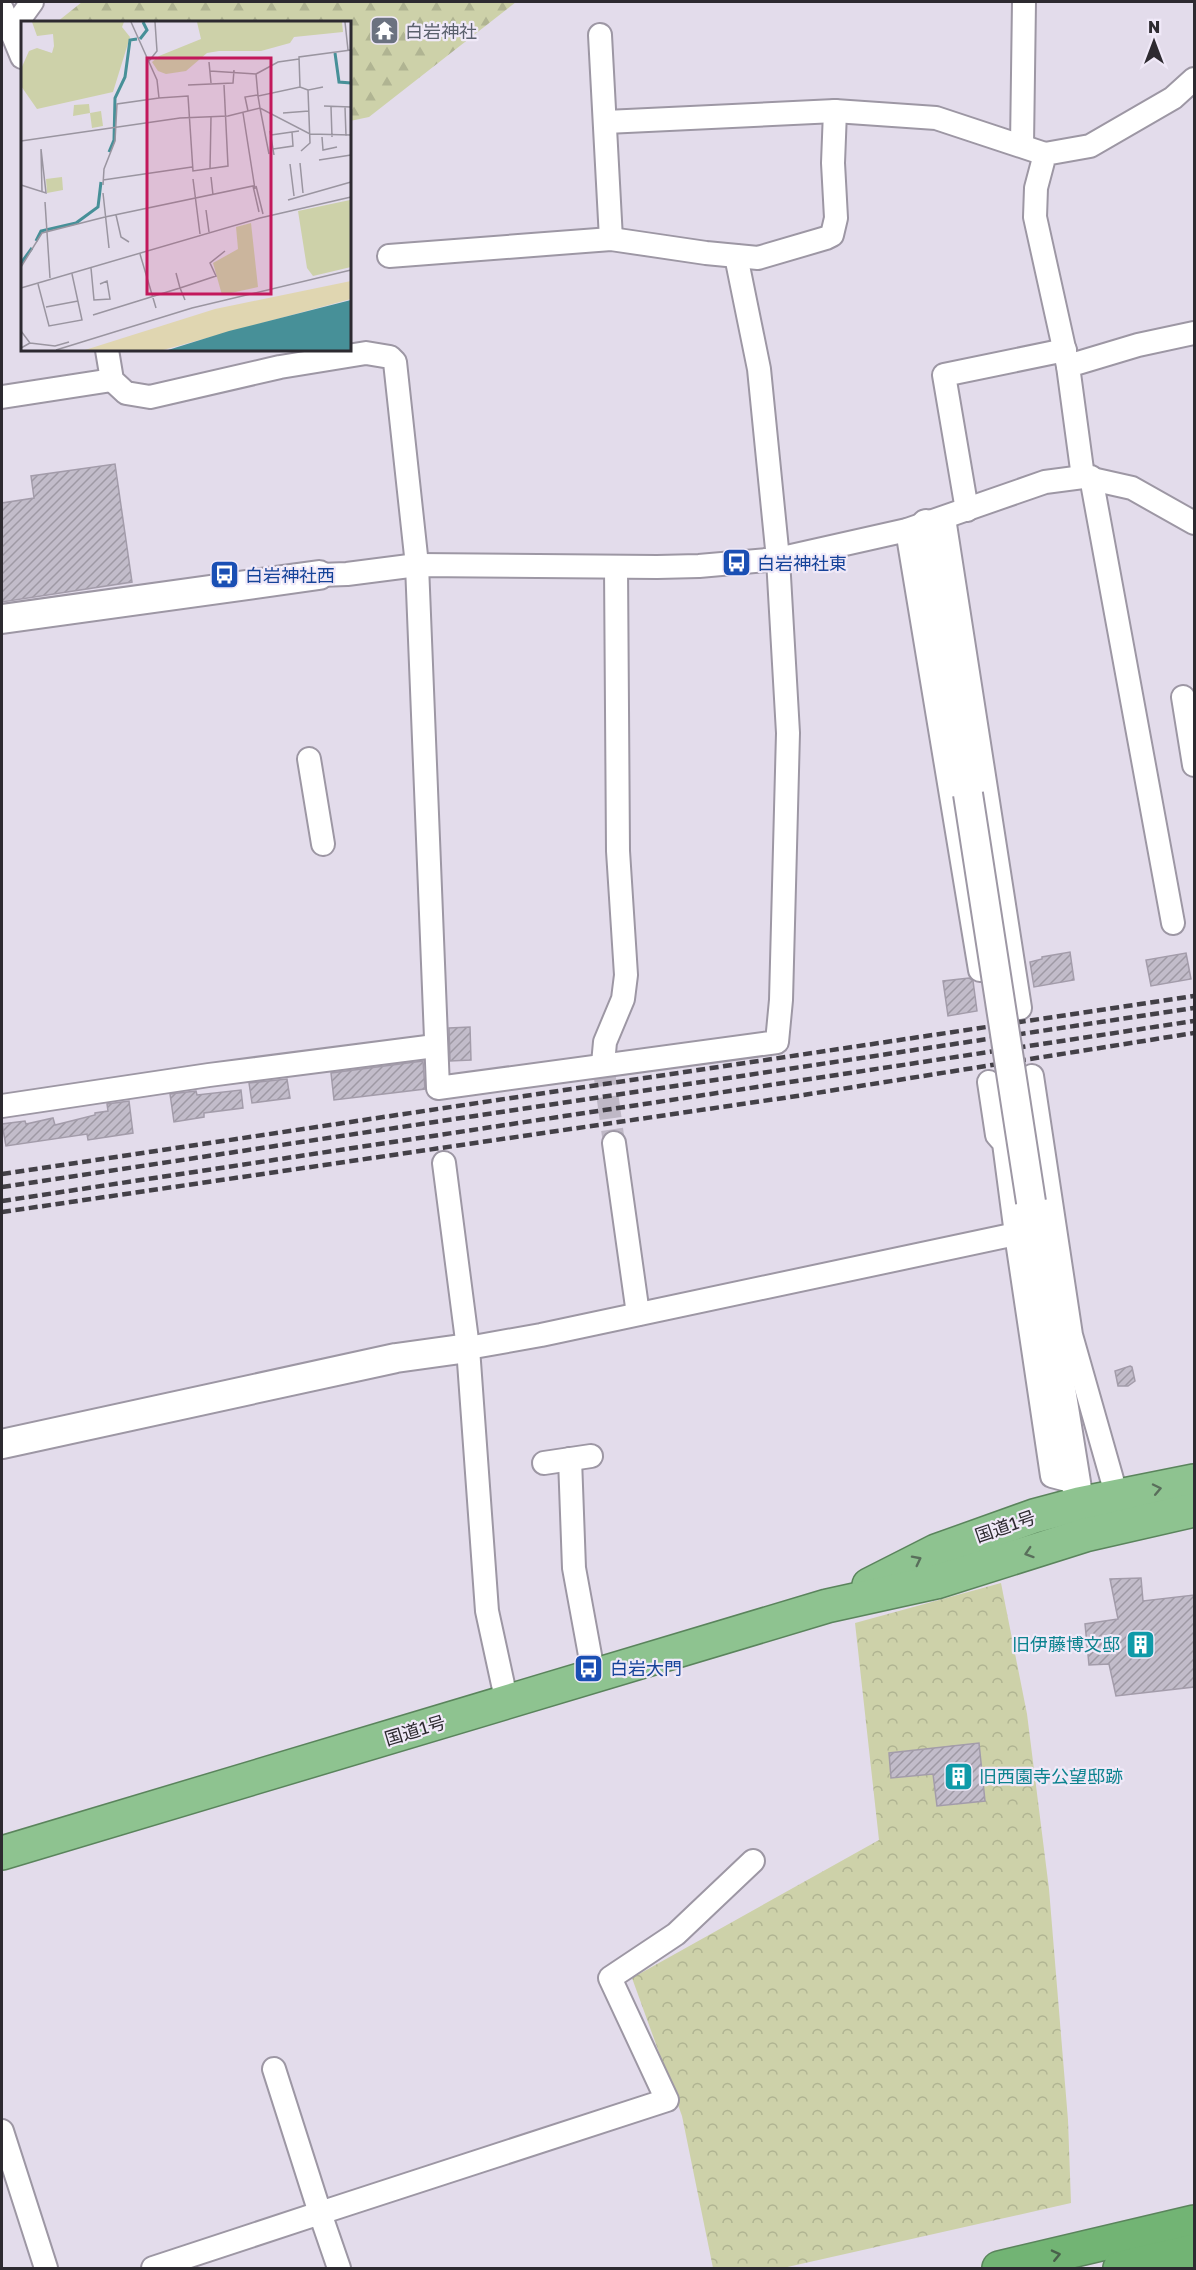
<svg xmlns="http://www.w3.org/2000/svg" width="1196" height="2270" font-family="'Golos Text','Noto Sans JP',sans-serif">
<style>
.forest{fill:url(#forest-firs)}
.park{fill:url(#park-crowns)}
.building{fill:url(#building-hatch);stroke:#a39caa;stroke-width:1.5}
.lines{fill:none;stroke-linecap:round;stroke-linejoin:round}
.minor-tunnel{stroke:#bfb8c6;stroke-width:22;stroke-dasharray:22 11;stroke-linecap:butt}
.minor-casing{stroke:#9d97a4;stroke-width:26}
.tertiary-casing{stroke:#9d97a4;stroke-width:32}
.trunk-casing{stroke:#5a845c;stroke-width:36}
.motorway-casing{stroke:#5a845c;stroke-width:36}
.minor{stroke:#fff;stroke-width:22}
.tertiary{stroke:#fff;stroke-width:28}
.trunk{stroke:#8ec390;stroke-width:33}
.motorway{stroke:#72b474;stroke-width:33}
.rail{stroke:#434047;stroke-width:4.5;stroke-dasharray:9 4.5;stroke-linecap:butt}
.tertiary-bridge-casing{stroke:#9d97a4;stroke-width:32;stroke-linecap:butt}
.tertiary-bridge{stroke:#fff;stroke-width:28}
.oneway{stroke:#596f5b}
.oneway2{stroke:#49614b}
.labels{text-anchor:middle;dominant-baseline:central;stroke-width:4.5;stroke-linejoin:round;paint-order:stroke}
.worship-label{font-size:18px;fill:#5b616d;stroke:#f0e9f8;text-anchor:start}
.transit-label{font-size:18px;fill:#164399;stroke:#f0e9f8;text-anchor:start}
.street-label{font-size:18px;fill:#2d2a30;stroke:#f0e9f8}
.culture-label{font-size:18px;fill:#0d838f;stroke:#f0e9f8;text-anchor:end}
.inset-river{fill:none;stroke:#479098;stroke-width:3}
.inset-road{fill:none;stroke:#9a95a0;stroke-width:1.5}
.view{fill:#c2185b;fill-opacity:0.15;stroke:#c2185b;stroke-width:3}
.inset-edge{fill:none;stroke:#2d2a30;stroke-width:3}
</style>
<defs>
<pattern id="forest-firs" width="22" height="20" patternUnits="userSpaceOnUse" patternTransform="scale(1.5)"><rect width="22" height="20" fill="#cdd1a9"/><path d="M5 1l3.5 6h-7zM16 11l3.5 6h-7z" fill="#b0b492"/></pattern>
<pattern id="park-crowns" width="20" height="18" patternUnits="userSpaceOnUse" patternTransform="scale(1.5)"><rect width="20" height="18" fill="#cdd1a9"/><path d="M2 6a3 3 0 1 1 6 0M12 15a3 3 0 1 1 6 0" fill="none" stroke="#b0b492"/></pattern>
<pattern id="building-hatch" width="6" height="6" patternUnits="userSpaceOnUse" patternTransform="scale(1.5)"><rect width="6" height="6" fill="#c2bcca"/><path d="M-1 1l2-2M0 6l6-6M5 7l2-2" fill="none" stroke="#9e99a4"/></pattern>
</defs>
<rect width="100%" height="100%" fill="#e3dceb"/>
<!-- forest -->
<polygon class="forest" points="82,2 516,2 369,117 350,121 350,22 57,22"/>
<!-- park -->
<polygon class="park" points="1001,1583 1027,1714 1049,1889 1068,2120 1071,2203 783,2268 713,2268 682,2116 632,1978 879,1840 855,1623"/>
<!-- building -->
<g class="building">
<polygon points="115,464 132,582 2,602 2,503 34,498 31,476"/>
<polygon points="1070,952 1074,980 1034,987 1030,962 1042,959 1042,957"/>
<polygon points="1186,953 1191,979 1151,986 1146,960"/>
<polygon points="969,978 973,981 977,1011 948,1016 943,981"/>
<polygon points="470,1027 471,1060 450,1061 449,1028"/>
<polygon points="423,1061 425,1089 334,1100 331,1073"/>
<polygon points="287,1079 290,1098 252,1103 249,1083"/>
<polygon points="241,1090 243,1108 204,1113 204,1117 174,1122 170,1094 196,1091 197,1095"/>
<polygon points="129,1101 133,1133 88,1140 87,1134 6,1146 2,1124 25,1121 26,1124 53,1118 55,1125 95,1115 95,1113 108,1111 107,1104"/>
<polygon points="1130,1366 1132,1367 1135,1381 1128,1386 1118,1386 1115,1371"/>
<polygon points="1141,1578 1143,1601 1194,1595 1194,1687 1116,1696 1109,1664 1089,1665 1085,1624 1118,1619 1110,1579"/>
<polygon points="979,1743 985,1801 937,1806 933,1774 891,1778 889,1753"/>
</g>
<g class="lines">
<!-- minor-tunnel -->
<polyline class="minor-tunnel" points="603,1064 614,1143"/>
<defs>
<g id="minor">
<polyline points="2,9 22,57"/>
<polyline points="11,31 32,2"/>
<polyline points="600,35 611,239"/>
<polyline points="606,122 835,111 936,118 1045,154"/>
<polyline points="1022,145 1024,2"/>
<polyline points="389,256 611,239 706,253 758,258 826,238 832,235 836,218 833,163 835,111"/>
<polyline points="107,350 112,380 126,393 150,397 280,367 366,353 390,357 395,362 417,565 438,1088 777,1042 781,1000 788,733 778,559 759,369 736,256"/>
<polyline points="1068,366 1035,217 1036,188 1045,154 1090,146 1173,98 1194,79"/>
<polyline points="2,397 112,380"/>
<polyline points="1083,477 1068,366 1138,345 1194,333"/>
<polyline points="1091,477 1173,923"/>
<polyline points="967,510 944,375 1065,350"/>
<polyline points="944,518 1020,1008"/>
<polyline points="907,530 980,970"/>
<polyline points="319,575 347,574 417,565 657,567 699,566 778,559 907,530 1045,482 1083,477 1132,488 1194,523"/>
<polyline points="1183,697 1194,765"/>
<polyline points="309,759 323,844"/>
<polyline points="603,1064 605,1042 623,999 626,975 618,851 616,567"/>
<polyline points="1032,1076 1071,1335 1117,1497"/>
<polyline points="989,1082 997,1135 1004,1143 1016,1234"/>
<polyline points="2,1106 209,1075 435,1046"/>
<polyline points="614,1143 638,1314"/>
<polyline points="444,1163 468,1348 487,1611 507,1703"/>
<polyline points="468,1348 541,1335 1016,1234 1052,1476 1075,1482"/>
<polyline points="570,1459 574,1568 594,1677"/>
<polyline points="544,1463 591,1456"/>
<polyline points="274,2069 320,2213 667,2100 610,1978 676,1934 753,1861"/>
<polyline points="2,2131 46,2268"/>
<polyline points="153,2268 320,2213 339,2268"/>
</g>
<g id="tertiary">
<polyline points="926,524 968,794"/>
<polyline points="2,619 319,575"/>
<polyline points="1031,1202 1083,1526"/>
<polyline points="2,1444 396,1358 468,1348"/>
</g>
<g id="trunk">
<polyline points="869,1585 936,1551 1034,1516 1079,1504 1194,1481"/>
<polyline points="2,1853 827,1606 936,1582 1085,1535 1194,1510"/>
</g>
<g id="motorway">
<polyline points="999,2268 1194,2222"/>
<polyline points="1120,2268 1194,2251"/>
</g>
</defs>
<!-- minor casing -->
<use href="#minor" class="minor-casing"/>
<!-- tertiary casing -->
<use href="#tertiary" class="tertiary-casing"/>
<!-- trunk casing -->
<use href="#trunk" class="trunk-casing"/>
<!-- motorway casing -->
<use href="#motorway" class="motorway-casing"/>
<!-- minor -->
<use href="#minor" class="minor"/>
<!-- tertiary -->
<use href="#tertiary" class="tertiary"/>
<!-- trunk -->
<use href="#trunk" class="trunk"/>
<!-- motorway -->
<use href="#motorway" class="motorway"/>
<!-- rail -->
<g class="rail">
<polyline points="2,1174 1194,996"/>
<polyline points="2,1187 1194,1008"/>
<polyline points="2,1201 1194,1021"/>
<polyline points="2,1212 797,1096 1194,1033"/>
</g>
<defs>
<polyline id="tertiary-bridge" points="968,794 1031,1202"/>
</defs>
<!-- tertiary-bridge casing -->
<use href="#tertiary-bridge" class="tertiary-bridge-casing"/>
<!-- tertiary-bridge -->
<use href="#tertiary-bridge" class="tertiary-bridge"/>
</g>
<!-- one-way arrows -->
<defs><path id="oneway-chevron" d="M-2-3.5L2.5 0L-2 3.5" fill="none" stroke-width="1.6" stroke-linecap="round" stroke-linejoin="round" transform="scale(1.5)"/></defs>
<g class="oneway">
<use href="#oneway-chevron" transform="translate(1157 1489) rotate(-12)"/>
<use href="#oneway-chevron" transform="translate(1029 1553) rotate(162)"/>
<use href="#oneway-chevron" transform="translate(917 1560) rotate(-27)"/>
</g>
<use class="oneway2" href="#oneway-chevron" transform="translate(1056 2255) rotate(-13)"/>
<!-- icons -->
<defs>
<symbol id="temple-square" viewBox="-11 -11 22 22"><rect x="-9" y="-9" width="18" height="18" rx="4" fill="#6b7280" stroke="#f0e9f8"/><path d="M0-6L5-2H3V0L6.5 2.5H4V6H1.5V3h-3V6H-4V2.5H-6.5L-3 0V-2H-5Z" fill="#fff"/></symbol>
<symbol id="bus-square" viewBox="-11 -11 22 22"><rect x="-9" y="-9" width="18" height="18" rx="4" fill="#1a4fb4" stroke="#f0e9f8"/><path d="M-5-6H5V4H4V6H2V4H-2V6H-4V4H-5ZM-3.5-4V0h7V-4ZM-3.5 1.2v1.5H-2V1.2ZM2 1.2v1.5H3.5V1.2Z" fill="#fff"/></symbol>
<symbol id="building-square" viewBox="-11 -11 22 22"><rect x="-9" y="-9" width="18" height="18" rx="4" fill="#0f9aa8" stroke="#f0e9f8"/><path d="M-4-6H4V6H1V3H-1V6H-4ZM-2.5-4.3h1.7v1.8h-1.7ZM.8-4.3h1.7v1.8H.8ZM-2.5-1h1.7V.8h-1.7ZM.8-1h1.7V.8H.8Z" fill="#fff"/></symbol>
</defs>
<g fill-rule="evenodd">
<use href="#temple-square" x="368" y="14" width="33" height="33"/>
<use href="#bus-square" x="720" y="546" width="33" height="33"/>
<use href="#bus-square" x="208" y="558" width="33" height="33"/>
<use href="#building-square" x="1124" y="1628" width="33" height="33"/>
<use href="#bus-square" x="572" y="1652" width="33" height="33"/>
<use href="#building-square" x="942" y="1760" width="33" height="33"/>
</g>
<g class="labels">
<!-- worship labels -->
<g class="worship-label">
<text x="405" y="31">白岩神社</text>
</g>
<!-- transit labels -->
<g class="transit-label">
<text x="757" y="563">白岩神社東</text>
<text x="245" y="575">白岩神社西</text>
<text x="610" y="1668">白岩大門</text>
</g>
<!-- street labels -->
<g class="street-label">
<text transform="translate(1005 1526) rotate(-19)">国道1号</text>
<text transform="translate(415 1730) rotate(-17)">国道1号</text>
</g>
<!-- culture labels -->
<g class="culture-label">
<text x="1120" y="1644">旧伊藤博文邸</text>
<text x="979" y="1776" text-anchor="start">旧西園寺公望邸跡</text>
</g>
</g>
<!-- overview -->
<g transform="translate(21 21)">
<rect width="330" height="330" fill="#e3dceb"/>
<path d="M68,83L69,92L80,90L82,105L71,107L69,92L52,95L53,84ZM41,156L42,169L26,172L25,158Z" fill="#cdd1a9"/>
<path d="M11,1H103L101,6L109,16L92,71L16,88L0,65V48L8,30L16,27L31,32L33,25L32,13L16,15ZM176,1H321L322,11L273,16L269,22L240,30H198L186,32L165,50L145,53L137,50L131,41L138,35L180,18Z" fill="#cdd1a9"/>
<path d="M330,260V278L142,329H64L194,288Z" fill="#e0d6b1"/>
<path d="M329,179L330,246L292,255L286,247L277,190ZM230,202L237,266L201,274L192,242L217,228L215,206Z" fill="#cdd1a9"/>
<path d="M330,279V329H147L208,310Z" fill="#479098"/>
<path class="inset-river" d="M119,18L126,9L122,1M314,32L318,61L330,62M88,131L93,119L94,77L104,56L109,19L116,18M15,220L20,210L55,202L77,186L80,161M0,242L11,227"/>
<path class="inset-road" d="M110,1L136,59L138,77L167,75L172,150L207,145L203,64M324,1L327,29M128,40L136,30L134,1M188,41L190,62M189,50L235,53M167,64L212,62L213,49M279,66L278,36L330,29M237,75L235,53L257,41L278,38M303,85L330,86M310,86L311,116M324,86L325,115M239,87L237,75L279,66L287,69M239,87L248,133M227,90L224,76L237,74M222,92L234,168M262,92L288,90M249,110L253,134M250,114L278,110M301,116L302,129L316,126M0,120L159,97L207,95L239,87L289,113L330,114M252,128L272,125L271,111M20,129L21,170M280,130L289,122L287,69L302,66M298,139L330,134M279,142L282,172M269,143L273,175M189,148L190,96M190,156L192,174M172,158L179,213M82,159L171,146M0,164L25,172L20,128M82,164L83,148L94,120L96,83L138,77M235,165L242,193M82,172L88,227M267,179L330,161M24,181L29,257M185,189L188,211M95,194L100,216L108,221M119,233L135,287M0,246L21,212L84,196L232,165L238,191M70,247L73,279L89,278L86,260L79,263M155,252L159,267L195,255L189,242L204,230M17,263L28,305L61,299L51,253M0,267L239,197L330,176M25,286L57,280M72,294L159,267L164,279M0,310L9,322L0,327M9,322L34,325L48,321M35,329L171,287L330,249"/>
<path class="view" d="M126,37H250V273H126Z"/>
<rect width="330" height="330" class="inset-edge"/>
</g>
<!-- border -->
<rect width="1196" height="2270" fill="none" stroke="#2d2a30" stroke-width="6"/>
<!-- north arrow -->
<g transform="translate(1154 42)" stroke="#f0e9f8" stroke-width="4.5" paint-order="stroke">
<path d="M0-4.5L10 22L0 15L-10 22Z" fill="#2d2a30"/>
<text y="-9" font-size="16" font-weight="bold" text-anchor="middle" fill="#2d2a30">N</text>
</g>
</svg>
